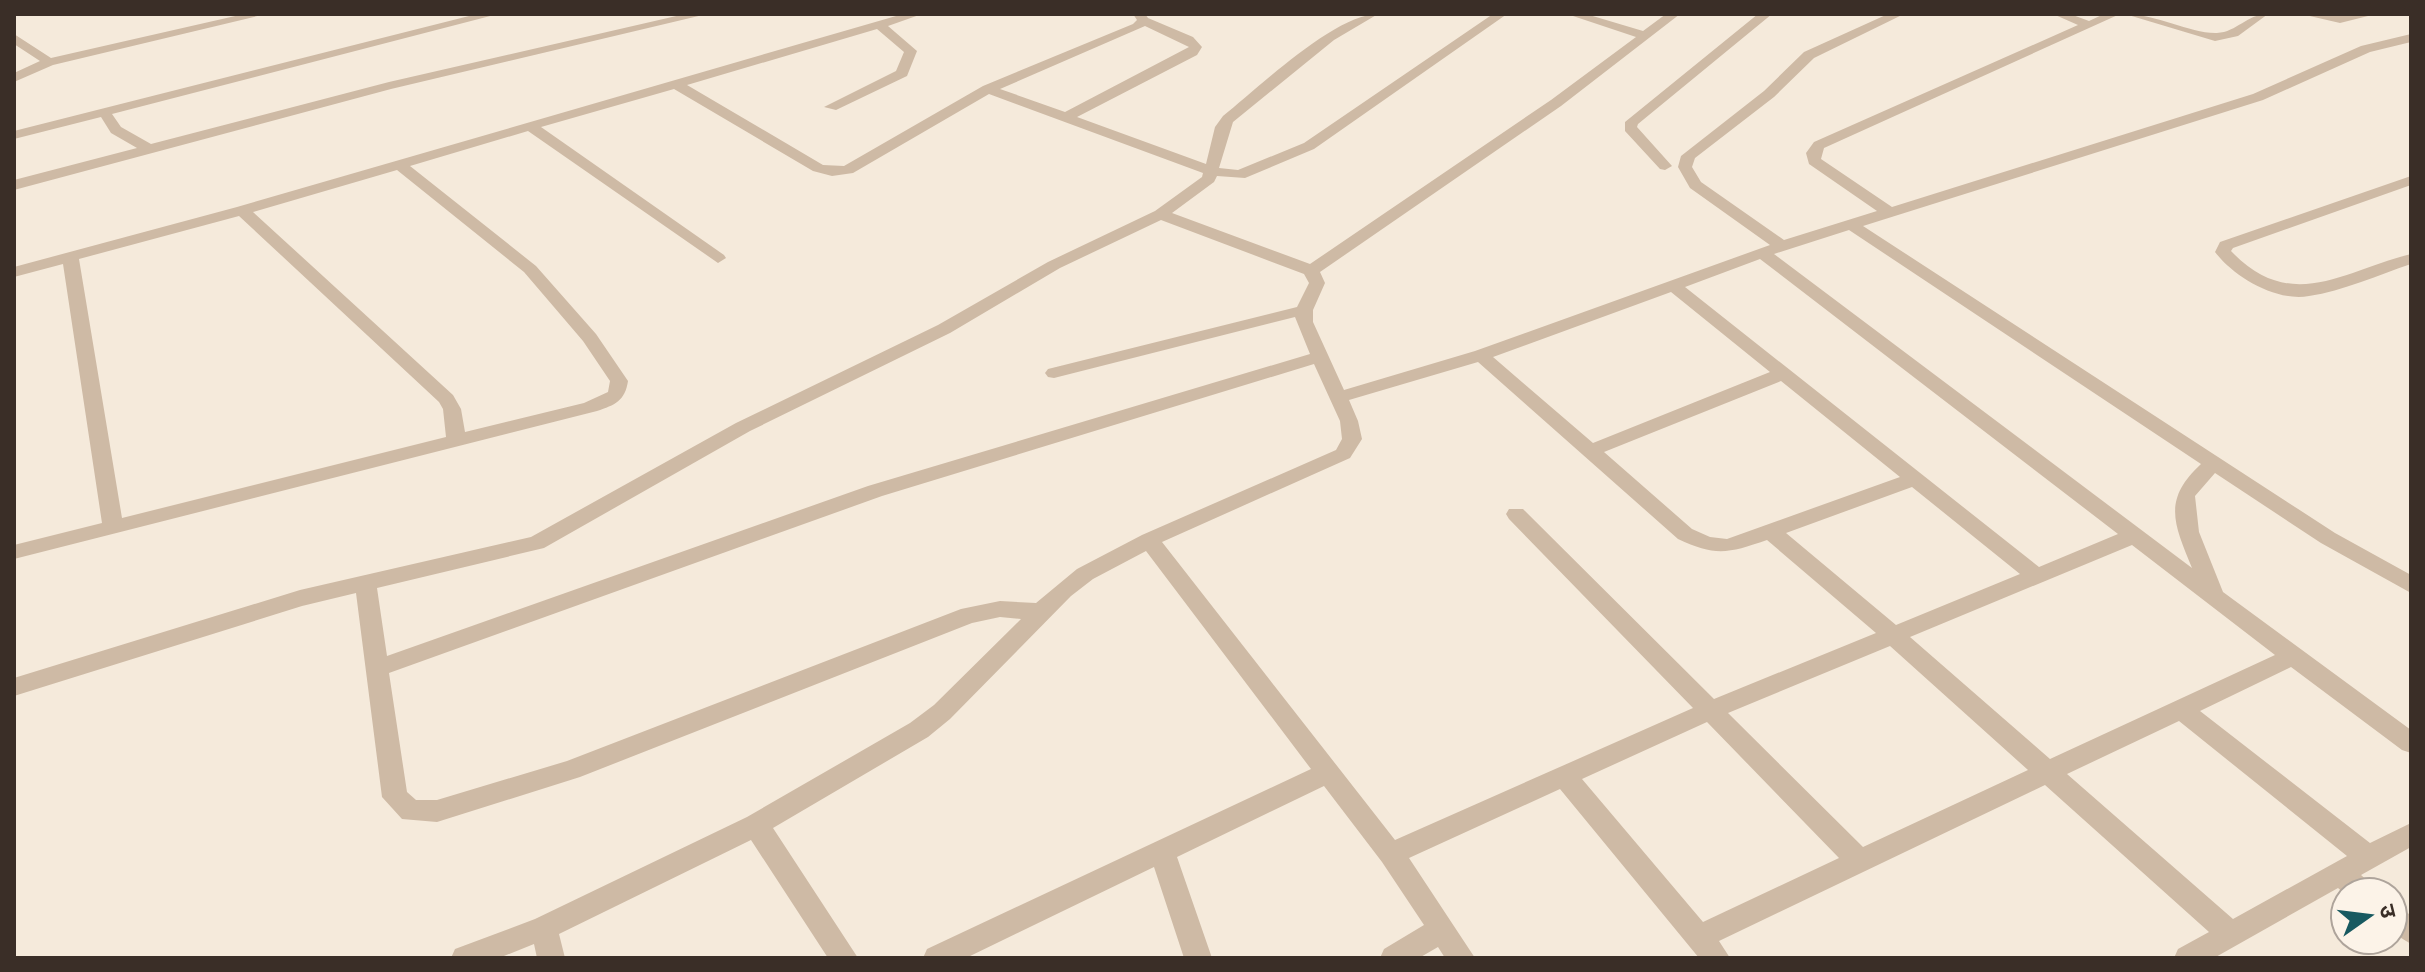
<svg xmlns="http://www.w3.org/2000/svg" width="2425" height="972" font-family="'Noto Sans','Noto Sans Devanagari',sans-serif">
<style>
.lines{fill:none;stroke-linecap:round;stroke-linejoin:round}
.minor{fill:#cebaa5;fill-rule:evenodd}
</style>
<rect width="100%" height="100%" fill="#f5eadb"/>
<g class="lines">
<!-- minor -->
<g class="minor">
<polygon points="244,14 266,14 53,65 14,82 14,73 40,61 14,44 14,34 51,58"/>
<polygon points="477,14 498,14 112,114 121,127 151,144 389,82 685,14 707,14 391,89 14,190 14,180 137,148 111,133 101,117 14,139 14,131"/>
<path d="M903,14H922L888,26L917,51L907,76L836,110L824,107L896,71L904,52L877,29L687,85L823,165L844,166L983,86L1133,24L1137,20L1133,14H1145L1148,18L1193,37L1202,47L1197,55L1077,117L1206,164L1215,127L1223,116C1258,88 1335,14 1378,14L1334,40L1233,122L1219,168L1238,170L1304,143L1493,14H1507L1314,149L1245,178L1217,176L1214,182L1172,213L1310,264L1551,100L1636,37L1567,14H1586L1643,31L1666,14H1680L1561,106L1320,272L1325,283L1313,310V322L1344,390L1475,351L1770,245L1690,188L1678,167L1681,156L1764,91L1804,52L1888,14H1904L1814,58L1774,97L1695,158L1692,167L1701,182L1784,240L1877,211L1809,164L1806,153L1814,142L2078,25L2053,14H2070L2089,21L2104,14H2120L1824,148L1821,159L1892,207L2253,94L2361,46L2411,34V42L2370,52L2263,100L1863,226L2335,533L2411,575V593L2321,543L2215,473L2195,496L2199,532L2223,592L2411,730V753L2402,750L2291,667L2200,711L2370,843L2411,823V847L2361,875L2371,884L2375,892L2345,894L2338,888L2214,958H2174L2178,949L2209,932L2045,785L1719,941L1730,958H1699L1560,789L1409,858L1475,958H1445L1438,947L1419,958H1380L1384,949L1424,925L1382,862L1324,786L1177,857L1212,958H1184L1154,867L966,958H923L927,949L1311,769L1146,551L1093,579L1071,596L950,719L928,737L773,828L858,958H828L751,840L559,934L565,958H537L534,944L499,958H451L455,949L535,919L747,817L910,723L934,705L1021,619L1000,617L972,623L580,777L437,822L402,819L382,797L356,593L302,606L14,696V678L300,590L531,537L736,423L938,325L1048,262L1155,211L1202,177L1203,173L989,94L853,173L832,176L813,171L674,89L541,127L724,255L726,258L718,263L528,131L410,166L536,266L596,334L628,381C625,401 615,405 597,411L14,559V545L102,523L63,264L14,277V267L237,207ZM1145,26L1189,47L1065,112L1000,89ZM397,170L524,272L583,341L610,381L608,392L584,403L465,432L461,409L453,395L253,212ZM239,216L439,402L443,409L446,437L122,518L79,259ZM1161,220L1304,274L1309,283L1297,307L1048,369L1045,373L1048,377L1054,378L1295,317L1310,354L868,486L387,656L377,588L544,548L750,431L950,333L1060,268ZM1849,230L2201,464C2162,500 2174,524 2192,568L1774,254ZM1760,259L2118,534L2039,567L1685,287ZM1671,292L1770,372L1593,443L1493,357ZM1478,362L1678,539C1716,557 1729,553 1767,540L1876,633L1714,699L1523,509H1509L1506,514L1509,519L1693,708L1395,840L1162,542L1350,458L1362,439L1358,421L1349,400ZM1314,364L1340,421L1342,439L1336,450L1142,535L1077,569L1036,603L1000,601L961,609L567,761L437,800H416L407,792L389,673L882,496ZM1781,381L1900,477L1727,539L1710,537L1692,529L1604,452ZM1912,487L2020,574L1896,625L1786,533ZM2132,545L2275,655L2050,759L1910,637ZM1890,646L2028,770L1863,847L1728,713ZM2179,721L2347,856L2233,919L2067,774ZM1707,722L1839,858L1703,922L1582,779Z"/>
<polygon points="1758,14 1772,14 1638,124 1637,127 1672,166 1665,170 1660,169 1625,131 1625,122"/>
<path d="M2125,14C2157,14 2191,34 2217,33C2237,32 2247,14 2268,14L2238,36L2215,41Z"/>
<polygon points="2301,14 2376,14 2340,23"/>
<path d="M2411,176V185L2233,248L2231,251C2291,314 2343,271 2411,254V264C2378,275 2343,291 2309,296C2276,302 2234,277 2215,252L2220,242Z"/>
<polygon points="2393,905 2411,915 2411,944 2393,933"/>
</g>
</g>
<!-- border -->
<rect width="2425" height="972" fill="none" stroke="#3a2e27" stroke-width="32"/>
<!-- north arrow -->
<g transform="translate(2369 916) rotate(76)"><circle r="38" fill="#fcf3e8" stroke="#aea49b" stroke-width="2"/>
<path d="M0-6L14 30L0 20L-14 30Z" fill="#185960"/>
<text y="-12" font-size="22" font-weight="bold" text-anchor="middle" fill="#3a2e27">उ</text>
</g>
</svg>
